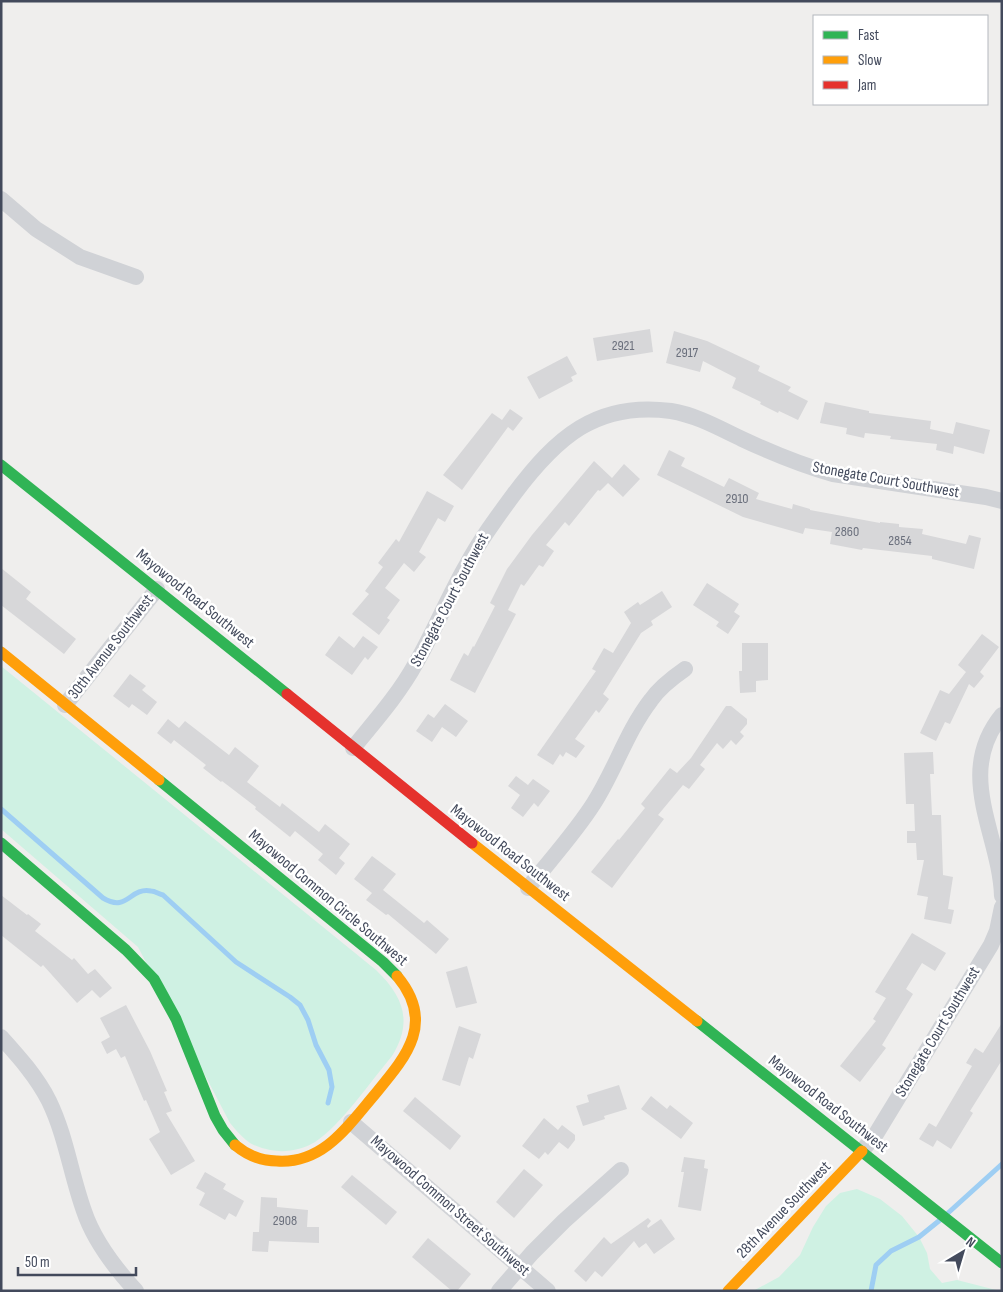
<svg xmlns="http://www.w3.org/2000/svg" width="1003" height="1292" font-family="'Sofia Sans Condensed',sans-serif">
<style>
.green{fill:#cff1e3}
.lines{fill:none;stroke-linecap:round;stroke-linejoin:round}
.stream{stroke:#9ecef3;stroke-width:5}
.building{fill:#d7d7d9}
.street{stroke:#d0d2d6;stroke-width:16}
.fast{stroke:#30b455;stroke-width:11}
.slow{stroke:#ff9f0a;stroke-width:11}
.jam{stroke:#e5322d;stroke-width:11}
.labels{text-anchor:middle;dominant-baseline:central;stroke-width:5;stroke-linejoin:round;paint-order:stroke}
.number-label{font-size:14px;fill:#6a6f7c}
.street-label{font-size:16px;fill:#434a5c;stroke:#fff}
</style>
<rect width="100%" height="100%" fill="#efeeed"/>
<!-- green -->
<g class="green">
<path d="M1,666L376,970C404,997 413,1022 392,1056C371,1081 341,1125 315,1142C302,1150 285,1153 270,1150C262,1148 253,1146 246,1140C240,1135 235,1129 230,1123L138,947L1,829Z"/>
<polygon points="857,1189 880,1199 902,1216 919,1237 927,1253 930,1269 942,1283 957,1280 1000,1291 753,1291 779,1277 800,1255 813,1227 826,1206 840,1193"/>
</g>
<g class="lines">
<!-- stream -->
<g class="stream">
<path d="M1,809L103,898C128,913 129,887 151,891C155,891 159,894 163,895L236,962L290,997L300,1005L308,1020L316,1045L329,1070L332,1087L328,1103"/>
<polyline points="948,1213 1002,1164"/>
<polyline points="871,1291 876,1265 891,1251 919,1237 940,1220"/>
</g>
</g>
<!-- building -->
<g class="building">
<polygon points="650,329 653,352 597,361 593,338"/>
<polygon points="674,331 707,341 760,366 758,371 791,387 788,391 808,401 798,420 779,411 778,413 760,404 761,402 732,388 736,378 703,361 700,372 666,363"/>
<polygon points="567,356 577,374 571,377 573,381 539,399 527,377"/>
<polygon points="825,402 869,411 869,413 931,421 930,429 953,434 956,422 990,430 984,454 954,446 953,454 936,450 937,444 890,439 891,436 865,433 864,438 846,434 847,428 820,423"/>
<polygon points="510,409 523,418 513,431 508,427 462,490 443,475 492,413 502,420"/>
<polygon points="669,450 685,458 681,466 724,487 729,478 759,493 756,499 792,509 793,504 810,509 810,510 880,523 880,522 899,524 899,527 923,529 922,534 966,544 969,535 981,538 974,569 932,559 932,556 863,548 862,550 830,544 832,532 805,528 803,534 743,517 657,475"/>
<polygon points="594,461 612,478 624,464 640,479 623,497 608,483 600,491 598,490 569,526 565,522 546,545 554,551 543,567 539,565 524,586 521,584 508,610 516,614 475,693 450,680 464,653 468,656 473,646 474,647 495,606 490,603 507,569 532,535"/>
<polygon points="427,491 454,506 445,522 438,518 419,552 426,557 414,572 404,563 385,588 400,600 387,618 390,620 379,635 352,614 369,594 365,591 383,567 378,563 396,539 399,542"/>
<polygon points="1,568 31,592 26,599 76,639 64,654 1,605"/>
<polygon points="707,583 739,604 734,612 740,616 728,634 716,626 719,622 693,605"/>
<polygon points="662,591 672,607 651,621 653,625 641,633 603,694 609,699 599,713 596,710 575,739 585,746 576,758 566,752 563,757 560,754 553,765 537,755 596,671 592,669 604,648 613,653 631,623 624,612 638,602 640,605"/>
<polygon points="982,634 999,647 980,672 984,676 974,688 969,684 950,724 945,722 936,741 920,733 940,690 949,694 966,672 958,665"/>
<polygon points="339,636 354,648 363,636 378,647 368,660 365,657 352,675 325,655"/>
<polygon points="742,643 768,643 768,680 756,681 756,692 740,693 739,671 742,671"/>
<polygon points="130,674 146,686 142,690 157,702 147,715 132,704 129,708 113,696"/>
<polygon points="445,704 468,721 456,737 442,727 432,742 416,731 428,714 434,718"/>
<polygon points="726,706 731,706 747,719 747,724 740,732 744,736 736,745 731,740 723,749 717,743 700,765 705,769 689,789 683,785 658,815 664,819 612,888 591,872 618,839 619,840 645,808 641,804 670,768 677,773 691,758"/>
<polygon points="168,719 179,728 185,721 229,755 235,747 259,766 247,782 280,807 282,803 319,832 325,824 350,844 339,858 345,863 336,875 318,860 323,854 295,831 290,837 255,809 256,807 222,781 221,782 203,768 206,765 174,740 171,744 157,733"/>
<polygon points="933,752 934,774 930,774 932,815 941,815 943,875 953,877 948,909 954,910 951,924 924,919 928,897 917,895 924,860 917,860 916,843 907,843 907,831 915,831 914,804 906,804 904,753"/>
<polygon points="516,776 528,785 533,779 550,791 538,807 534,803 523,817 511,808 520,795 508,786"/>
<polygon points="372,856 396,874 383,890 424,923 427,920 449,939 436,954 388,914 386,915 366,900 372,893 354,879"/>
<polygon points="1,895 27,915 28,914 41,924 35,931 72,960 74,958 88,974 95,969 112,988 100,998 92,990 77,1003 43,965 41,967 1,935"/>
<polygon points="912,933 946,953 935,971 922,963 906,989 913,994 882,1045 886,1048 860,1082 840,1066 876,1021 873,1019 886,998 875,992"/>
<polygon points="467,966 477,1003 456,1008 446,972"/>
<polygon points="126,1005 150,1051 167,1091 164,1092 172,1111 166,1113 195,1161 171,1175 149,1139 160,1132 146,1100 144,1101 125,1056 121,1058 116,1049 107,1054 101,1042 110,1037 100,1018"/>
<polygon points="1002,1023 1002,1060 970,1111 973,1113 951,1149 937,1140 933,1147 919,1139 929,1123 936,1127 972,1066 966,1063 975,1048 983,1053"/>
<polygon points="459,1026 481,1034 473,1059 469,1057 460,1086 442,1080"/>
<polygon points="619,1085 627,1109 604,1116 605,1119 583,1126 576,1106 589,1102 587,1095"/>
<polygon points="651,1096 667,1109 670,1105 693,1123 681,1139 641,1109"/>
<polygon points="415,1097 461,1136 450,1150 403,1111"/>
<polygon points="544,1118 558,1130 562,1125 575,1135 575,1140 568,1149 559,1142 548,1155 545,1152 539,1159 522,1146"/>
<polygon points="684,1157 705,1160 704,1168 708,1169 701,1211 678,1207 684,1172 681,1172"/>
<polygon points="524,1169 543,1185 514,1218 496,1202"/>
<polygon points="205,1172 226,1184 223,1189 244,1201 236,1217 229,1213 225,1220 199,1205 205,1193 196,1188"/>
<polygon points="352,1175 397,1212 386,1225 341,1187"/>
<polygon points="261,1197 277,1198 277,1207 308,1210 307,1227 319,1227 319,1243 269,1241 268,1252 252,1251 253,1232 259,1232"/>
<polygon points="648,1218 651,1221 647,1226 648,1228 661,1219 675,1239 654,1254 646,1243 639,1248 634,1241 602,1277 595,1271 586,1282 574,1271 604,1237 611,1244"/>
<polygon points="428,1238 471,1274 457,1291 452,1291 412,1257"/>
</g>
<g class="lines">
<!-- street -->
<g class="street">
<polyline points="1,199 36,229 80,257 136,277"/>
<polyline points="65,705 157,589"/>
<path d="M1002,715C954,774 1000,834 1002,896"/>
<path d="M353,748C375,721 399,694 416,663C434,632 448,597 466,566C480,540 497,517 514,494C556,438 596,401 671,411C696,415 719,428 742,439C772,453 801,465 833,474L986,497L1002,501"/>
<path d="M528,888C550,860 575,833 594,803C615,770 627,731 651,700C660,687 672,678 685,669"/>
<path d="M1,1037C19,1057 37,1077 49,1101C66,1136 71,1175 84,1211C94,1241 115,1268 136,1291"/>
<polyline points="351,1122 548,1291"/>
<polyline points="862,1151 876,1134 991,945 997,931 1002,907"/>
<polyline points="499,1291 532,1253 564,1221 621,1170"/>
</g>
<!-- fast -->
<g class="fast">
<polyline points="1,465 287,694"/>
<polyline points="159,780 383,962 397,976"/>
<polyline points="1,843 126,950 154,979 176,1019 215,1116 223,1130 235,1145"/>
<polyline points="697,1021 1002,1263"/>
</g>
<!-- slow -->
<g class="slow">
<polyline points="1,652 159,780"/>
<polyline points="472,843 697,1021"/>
<path d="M235,1145C247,1155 262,1161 277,1161C321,1164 346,1129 371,1099C403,1060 438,1025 397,976"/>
<polyline points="728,1291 862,1151"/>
</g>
<!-- jam -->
<polyline class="jam" points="287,694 472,843"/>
</g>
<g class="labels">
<!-- number labels -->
<g class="number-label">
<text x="623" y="345">2921</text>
<text x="687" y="352">2917</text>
<text x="737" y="498">2910</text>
<text x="847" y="531">2860</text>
<text x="900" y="540">2854</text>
<text x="285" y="1220">2908</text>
</g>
<!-- street labels -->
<g class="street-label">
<text transform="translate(886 480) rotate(10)">Stonegate Court Southwest</text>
<text transform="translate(195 599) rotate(39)">Mayowood Road Southwest</text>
<text transform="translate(450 600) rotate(-62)">Stonegate Court Southwest</text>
<text transform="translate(111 647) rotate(-52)">30th Avenue Southwest</text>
<text transform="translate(510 853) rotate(38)">Mayowood Road Southwest</text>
<text transform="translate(328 898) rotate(40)">Mayowood Common Circle Southwest</text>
<text transform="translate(938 1032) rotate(-59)">Stonegate Court Southwest</text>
<text transform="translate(828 1104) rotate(38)">Mayowood Road Southwest</text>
<text transform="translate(450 1206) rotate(41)">Mayowood Common Street Southwest</text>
<text transform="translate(784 1210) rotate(-46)">28th Avenue Southwest</text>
</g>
</g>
<!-- border -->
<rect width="1003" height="1292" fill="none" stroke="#434a5c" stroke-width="5"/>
<!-- legend -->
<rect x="813" y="15" width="175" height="90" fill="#ffffff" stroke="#b4b7be"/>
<rect x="823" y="31" width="25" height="8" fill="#30b455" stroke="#b4b7be"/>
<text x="858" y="40" font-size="15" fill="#434a5c">Fast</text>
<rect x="823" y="56" width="25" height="8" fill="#ff9f0a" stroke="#b4b7be"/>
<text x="858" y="65" font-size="15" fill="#434a5c">Slow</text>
<rect x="823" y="81" width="25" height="8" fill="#e5322d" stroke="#b4b7be"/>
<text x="858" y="90" font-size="15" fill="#434a5c">Jam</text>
<!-- north arrow -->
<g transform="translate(963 1252) rotate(38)" stroke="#ffffff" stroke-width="4" paint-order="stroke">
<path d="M0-4L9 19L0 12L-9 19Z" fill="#434a5c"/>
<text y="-8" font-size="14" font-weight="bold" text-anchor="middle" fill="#434a5c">N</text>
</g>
<!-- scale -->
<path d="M18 1267v8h118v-8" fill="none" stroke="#434a5c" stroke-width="2.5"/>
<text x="25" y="1267" font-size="15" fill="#434a5c" stroke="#ffffff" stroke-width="4" paint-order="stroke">50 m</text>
</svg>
